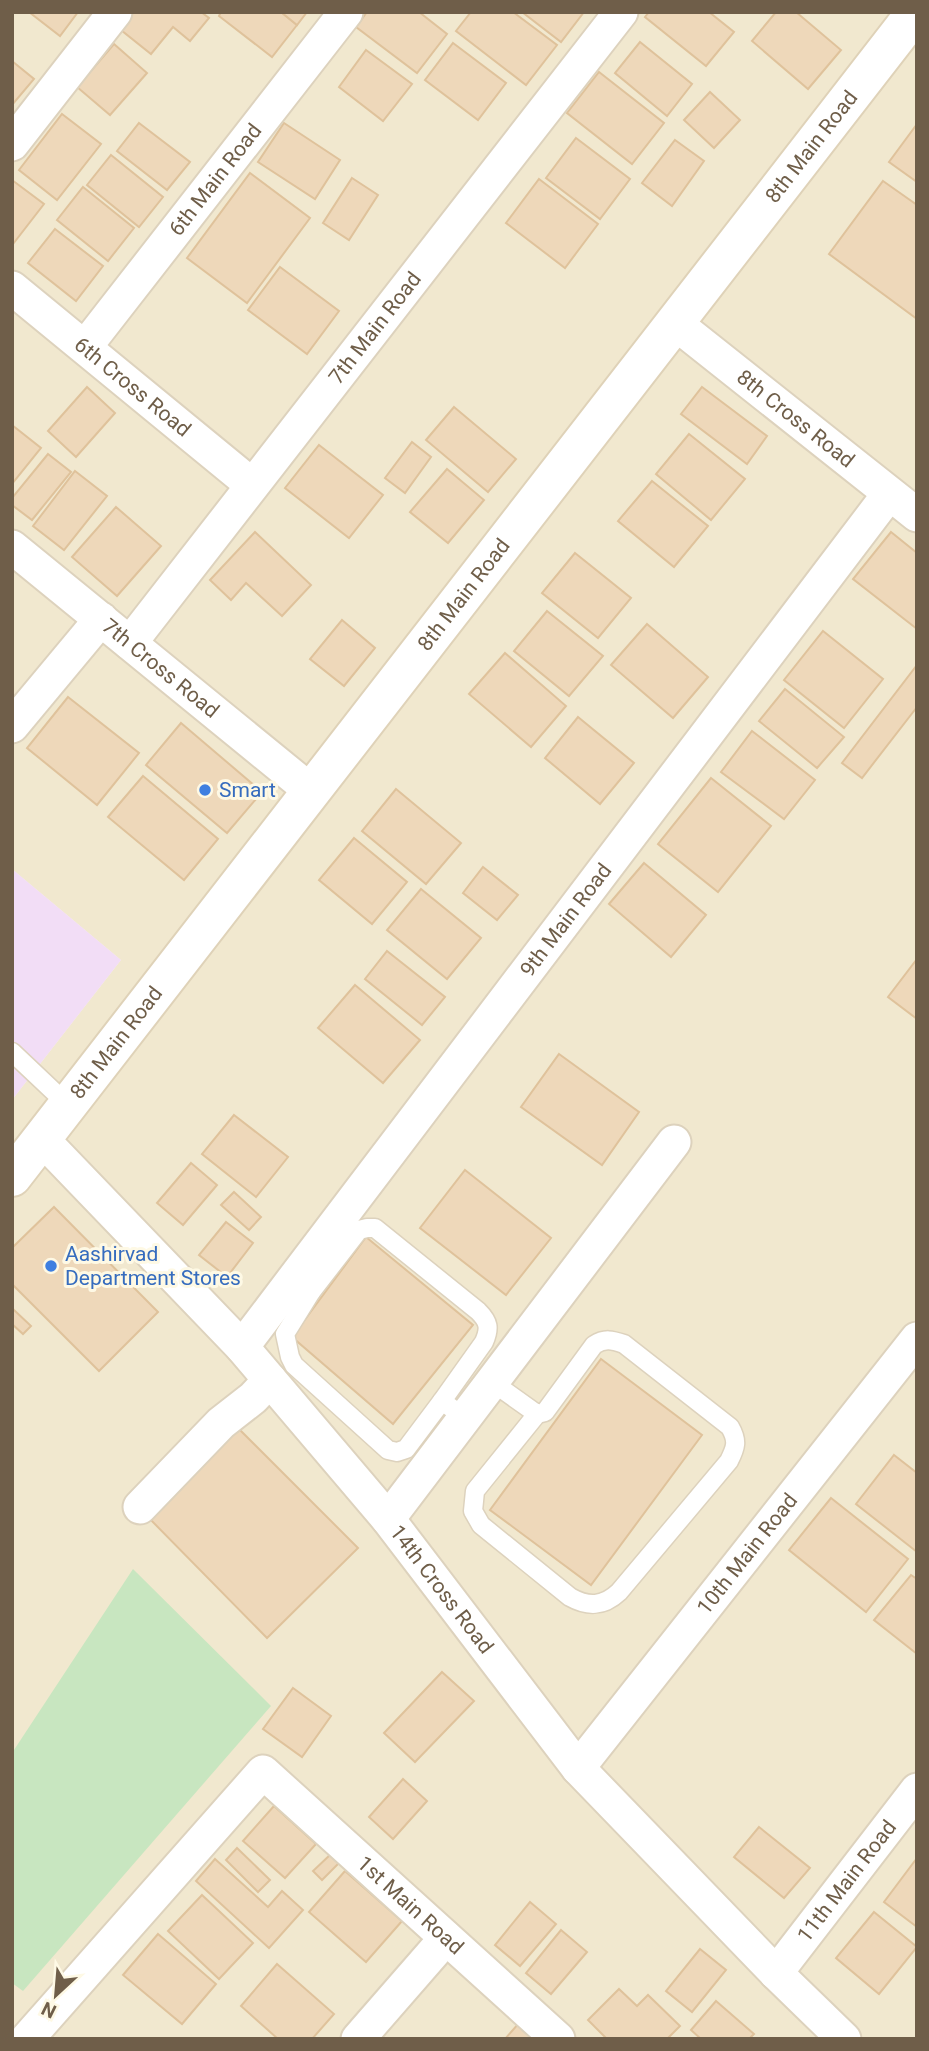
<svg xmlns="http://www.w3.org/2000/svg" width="929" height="2051" font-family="Roboto,sans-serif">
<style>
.residential{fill:#f1e8cf}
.education{fill:#f2ddf6}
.green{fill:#c8e6c0}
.building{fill:#eed8ba;stroke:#dfc29b;stroke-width:2}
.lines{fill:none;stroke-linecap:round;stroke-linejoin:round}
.lane-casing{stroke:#ddd2bd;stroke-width:21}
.street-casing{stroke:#ddd2bd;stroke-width:37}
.secondary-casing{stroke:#dfd2b8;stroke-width:42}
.lane{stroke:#fff;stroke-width:18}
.street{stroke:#fff;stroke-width:33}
.secondary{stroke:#fff;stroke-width:38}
.shop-dot{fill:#3f7fe0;stroke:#fef9e5;stroke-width:2.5}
.labels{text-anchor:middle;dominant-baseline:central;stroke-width:6;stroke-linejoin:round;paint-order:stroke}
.street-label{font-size:21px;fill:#6f5e49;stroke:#fef9e5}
.shop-label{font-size:21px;fill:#366cbe;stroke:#fef9e5;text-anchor:start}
</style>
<rect width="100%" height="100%" fill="#faf5e0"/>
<!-- residential -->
<polygon class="residential" points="12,12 917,12 917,2039 12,2039 12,1100 121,960 12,869"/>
<!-- education -->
<polygon class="education" points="12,869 121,960 12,1100"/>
<!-- green -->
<polygon class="green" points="133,1569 271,1706 23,1991 12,1983 12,1753"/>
<!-- building -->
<g class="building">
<polygon points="29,12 78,12 60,36"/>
<polygon points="127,12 201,12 209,18 190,41 173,27 151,54 116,26"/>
<polygon points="221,12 281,12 297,25 272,57 219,16"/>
<polygon points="281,12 307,12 297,25"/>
<polygon points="367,12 419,12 447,34 417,73 356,27"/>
<polygon points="471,12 513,12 557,45 526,85 456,31"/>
<polygon points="522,12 584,12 561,42"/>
<polygon points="649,12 709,12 734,32 706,66 645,17"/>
<polygon points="776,12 796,12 841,50 808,89 752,41"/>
<polygon points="640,42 692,84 667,116 615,73"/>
<polygon points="453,43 506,83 478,120 425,80"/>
<polygon points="114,44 147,73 110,115 77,87"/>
<polygon points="366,50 412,84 383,121 339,87"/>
<polygon points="12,61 34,79 12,105"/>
<polygon points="599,72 664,123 632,164 567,113"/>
<polygon points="710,92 740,120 714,148 684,120"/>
<polygon points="62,114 101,144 57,200 19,170"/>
<polygon points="139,123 190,162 167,190 117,151"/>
<polygon points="284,123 340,160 315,199 258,162"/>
<polygon points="917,124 917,182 889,162"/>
<polygon points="576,138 630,179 600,219 546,178"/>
<polygon points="675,140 704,161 672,206 642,183"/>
<polygon points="111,155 163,197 139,227 87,185"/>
<polygon points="250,173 310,218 247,303 187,258"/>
<polygon points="352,178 378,195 349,240 323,223"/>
<polygon points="539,179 598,224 565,268 506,223"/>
<polygon points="12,180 44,204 13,244 12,243"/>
<polygon points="883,181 917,205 917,319 829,254"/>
<polygon points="83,187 134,228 108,261 57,220"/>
<polygon points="55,229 103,266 76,301 28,263"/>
<polygon points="280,267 339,311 307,354 248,310"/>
<polygon points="87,387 115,413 76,457 48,431"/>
<polygon points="702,387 767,436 747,464 681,414"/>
<polygon points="454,407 516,459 488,492 426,440"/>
<polygon points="12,425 41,448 12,484"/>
<polygon points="689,434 745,479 711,520 656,474"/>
<polygon points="412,442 431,457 405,493 385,478"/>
<polygon points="319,445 383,495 349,538 285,488"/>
<polygon points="48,454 71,472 32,520 12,505 12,498"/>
<polygon points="447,469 484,500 448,543 410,512"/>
<polygon points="75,471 107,496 64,550 33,526"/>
<polygon points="652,481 708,526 674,567 618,521"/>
<polygon points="116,507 161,546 117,596 72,557"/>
<polygon points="255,532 311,585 282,616 246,583 231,600 210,580"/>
<polygon points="891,532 917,553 917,629 853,579"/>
<polygon points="575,553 631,598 598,638 542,593"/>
<polygon points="547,611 603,656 569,696 514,651"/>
<polygon points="342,620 375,648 344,686 310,659"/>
<polygon points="647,624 708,677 673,718 611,665"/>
<polygon points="823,631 883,679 844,728 784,680"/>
<polygon points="505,653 566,706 531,747 469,694"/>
<polygon points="917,665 917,707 862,778 842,763"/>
<polygon points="785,689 844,737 817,768 759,721"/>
<polygon points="68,697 139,753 97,805 27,748"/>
<polygon points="578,717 634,763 600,804 545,758"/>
<polygon points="181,723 262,792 227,833 146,765"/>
<polygon points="752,731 815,780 784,819 721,772"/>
<polygon points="143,776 218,839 184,880 108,817"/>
<polygon points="711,778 771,826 718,892 658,844"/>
<polygon points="396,789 461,843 426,884 362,831"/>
<polygon points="354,838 407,882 372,924 319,880"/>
<polygon points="644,863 706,915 671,957 609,904"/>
<polygon points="483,867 518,895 497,920 463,893"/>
<polygon points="421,889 481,938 447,979 387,930"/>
<polygon points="387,951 445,997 422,1025 365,979"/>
<polygon points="917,959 917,1019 888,997"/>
<polygon points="355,985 420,1040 383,1083 318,1028"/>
<polygon points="559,1054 639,1112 602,1165 521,1107"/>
<polygon points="234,1115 288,1157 256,1197 202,1154"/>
<polygon points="191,1163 217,1185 183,1225 157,1203"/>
<polygon points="465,1170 551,1238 506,1295 420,1228"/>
<polygon points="234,1192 261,1217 249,1230 221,1205"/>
<polygon points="54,1207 158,1312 99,1371 12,1284 12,1248"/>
<polygon points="226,1222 253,1243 227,1277 199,1255"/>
<polygon points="366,1237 473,1325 393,1424 292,1337"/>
<polygon points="14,1310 31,1326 23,1334 12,1324 12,1312"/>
<polygon points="601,1359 702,1435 591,1585 490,1510"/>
<polygon points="234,1424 358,1548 267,1638 144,1513"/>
<polygon points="894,1455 917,1473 917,1552 856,1504"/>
<polygon points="831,1498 908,1559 866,1612 789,1550"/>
<polygon points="911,1575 917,1579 917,1654 874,1620"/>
<polygon points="442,1672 474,1701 415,1762 384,1733"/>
<polygon points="293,1688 331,1716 302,1757 263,1729"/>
<polygon points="403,1779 427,1801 393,1839 369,1817"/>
<polygon points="274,1806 316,1844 285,1878 243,1841"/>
<polygon points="759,1827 810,1868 784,1898 734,1857"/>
<polygon points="237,1848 270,1880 258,1892 226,1860"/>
<polygon points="331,1854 339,1863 322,1880 313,1871"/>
<polygon points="917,1858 917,1927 884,1902"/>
<polygon points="215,1859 268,1907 282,1891 303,1910 269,1948 196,1881"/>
<polygon points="345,1871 402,1921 366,1962 309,1912"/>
<polygon points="202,1895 253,1943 219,1979 168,1931"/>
<polygon points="530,1902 556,1924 520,1966 495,1945"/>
<polygon points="874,1912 917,1947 879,1994 836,1958"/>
<polygon points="561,1930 587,1952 551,1994 526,1973"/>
<polygon points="158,1934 216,1984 182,2024 123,1975"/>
<polygon points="700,1949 726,1970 692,2012 666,1991"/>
<polygon points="277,1964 334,2014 312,2039 278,2039 241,2006"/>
<polygon points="619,1989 637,2006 648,1995 680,2026 667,2039 607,2039 588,2020"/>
<polygon points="716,2001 754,2034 749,2039 701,2039 691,2030"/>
<polygon points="519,2023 536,2039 505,2039"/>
</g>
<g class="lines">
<defs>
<g id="lane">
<polyline points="12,1052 67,1104"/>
<polyline points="294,1279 311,1292 285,1334 290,1357 294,1365 388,1450 397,1452 406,1449 442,1401 465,1418"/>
<path d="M311,1292L359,1230L367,1228H375L478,1311C489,1322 490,1328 484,1342L442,1401"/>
<path d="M492,1382L537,1414L545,1412L594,1345C605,1338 612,1340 624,1344L730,1427C738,1441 736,1447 729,1461L619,1592C603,1607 588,1607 570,1597L481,1525L473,1511L475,1491L537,1414"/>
</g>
<g id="street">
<polyline points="12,144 115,12"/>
<path id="s1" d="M12,288L252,485"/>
<path id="s2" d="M675,323L917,515"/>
<path id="s3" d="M85,347L346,12"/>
<path id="s4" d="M12,547L311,791"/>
<path id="s5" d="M130,643L621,12"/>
<polyline points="12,726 101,619"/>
<path id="s6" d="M41,1138L242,1347L388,1519L578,1768L776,1973L844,2039"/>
<path id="s7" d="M242,1347L889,494"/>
<polyline points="140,1507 221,1423 253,1398 270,1380"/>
<polyline points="388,1519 674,1142"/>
<path id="s8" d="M578,1768L917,1339"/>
<path id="s9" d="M776,1973L917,1790"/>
<path id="s10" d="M27,2039L263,1772L558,2039"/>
<polyline points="358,2039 446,1938"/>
</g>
<g id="secondary">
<path id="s11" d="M12,1177L916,12"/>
</g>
</defs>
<!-- lane casing -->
<use href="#lane" class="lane-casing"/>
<!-- street casing -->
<use href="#street" class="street-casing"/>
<!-- secondary casing -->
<use href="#secondary" class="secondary-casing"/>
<!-- lane -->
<use href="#lane" class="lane"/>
<!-- street -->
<use href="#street" class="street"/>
<!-- secondary -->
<use href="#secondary" class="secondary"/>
</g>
<!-- markers -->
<g class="shop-dot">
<circle cx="205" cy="790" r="7"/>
<circle cx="51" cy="1266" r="7"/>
</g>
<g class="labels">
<!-- street labels -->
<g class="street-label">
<text stroke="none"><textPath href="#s11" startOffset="1304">8th Main Road</textPath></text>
<text stroke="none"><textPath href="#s3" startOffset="212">6th Main Road</textPath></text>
<text stroke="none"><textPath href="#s5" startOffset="399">7th Main Road</textPath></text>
<text stroke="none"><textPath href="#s1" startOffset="156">6th Cross Road</textPath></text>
<text stroke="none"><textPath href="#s2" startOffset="154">8th Cross Road</textPath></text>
<text stroke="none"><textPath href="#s11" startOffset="737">8th Main Road</textPath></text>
<text stroke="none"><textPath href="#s4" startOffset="192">7th Cross Road</textPath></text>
<text stroke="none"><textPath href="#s7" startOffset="536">9th Main Road</textPath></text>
<text stroke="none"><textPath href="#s11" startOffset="170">8th Main Road</textPath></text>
<text stroke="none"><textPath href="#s8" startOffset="273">10th Main Road</textPath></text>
<text stroke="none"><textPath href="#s6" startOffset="604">14th Cross Road</textPath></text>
<text stroke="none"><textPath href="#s9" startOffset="116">11th Main Road</textPath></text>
<text stroke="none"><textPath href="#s10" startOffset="555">1st Main Road</textPath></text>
</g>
<!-- shop labels -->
<g class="shop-label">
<text x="219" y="790">Smart</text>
<text x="65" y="1254">Aashirvad<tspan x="65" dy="24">Department Stores</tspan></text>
</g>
</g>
<!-- border -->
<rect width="929" height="2051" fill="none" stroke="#6f5e49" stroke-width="28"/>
<!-- north arrow -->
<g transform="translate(56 1995) rotate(206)" stroke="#fef9e5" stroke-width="5" paint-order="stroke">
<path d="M0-5L12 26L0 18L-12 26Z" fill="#6f5e49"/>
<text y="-10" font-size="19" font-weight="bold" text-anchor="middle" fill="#6f5e49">N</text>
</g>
</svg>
